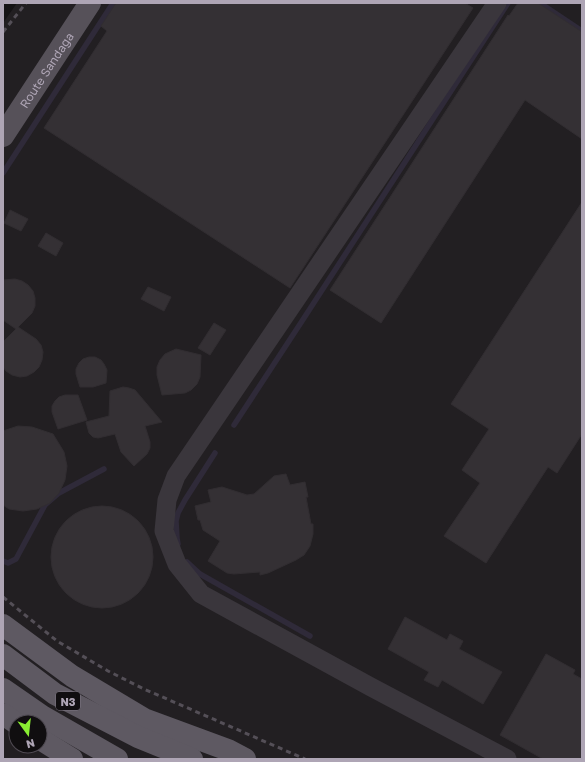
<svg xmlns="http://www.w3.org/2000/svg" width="585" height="762" font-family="'Golos Text',sans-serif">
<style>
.built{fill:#221f22;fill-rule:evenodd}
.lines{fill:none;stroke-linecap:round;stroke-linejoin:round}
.stream{stroke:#2f2a39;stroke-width:5.5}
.building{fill:#343034;stroke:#312d31}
.minor{stroke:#3a363c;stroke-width:19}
.primary{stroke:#565159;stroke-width:22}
.trunk{stroke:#5e5962;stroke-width:22}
.rail{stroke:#544f57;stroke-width:3;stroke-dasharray:5 4;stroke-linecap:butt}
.labels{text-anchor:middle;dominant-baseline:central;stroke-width:3;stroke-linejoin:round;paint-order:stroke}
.shield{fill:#100e10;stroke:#7f7884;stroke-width:1}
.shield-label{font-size:11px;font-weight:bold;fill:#aea5b5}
.street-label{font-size:12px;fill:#aea5b5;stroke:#100e10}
</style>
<rect width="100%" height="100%" fill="#151315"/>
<!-- built -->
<path class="built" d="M17,3H582V759H3V23ZM16,722H40V746H16Z"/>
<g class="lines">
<!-- stream -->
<g class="stream">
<polyline points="540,3 582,31"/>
<polyline points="3,173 113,3"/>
<polyline points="234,425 304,318 508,3"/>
<polyline points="178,544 177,538 176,521 178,513 185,500 215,453"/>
<polyline points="3,561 8,563 16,559 45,505 59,493 104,469"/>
<polyline points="187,562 200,574 310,636"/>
</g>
</g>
<!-- building -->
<g class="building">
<polygon points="116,3 465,3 473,8 290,288 44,128 107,31 101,26"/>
<polygon points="518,3 538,3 582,32 582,139 525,100 381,323 330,290 508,15 509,16"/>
<polygon points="582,202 582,434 557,473 548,467 486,563 444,536 480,483 462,470 489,429 451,404"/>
<polygon points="10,210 28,219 21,231 4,223"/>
<polygon points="46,233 63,243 56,256 38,246"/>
<polygon points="15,279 22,281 28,285 33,291 35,298 35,306 32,313 18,327 36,339 41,345 43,352 42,360 39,367 34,372 27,376 20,377 12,375 6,371 3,367 3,342 16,329 3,320 3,280"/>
<polygon points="148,287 171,297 164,311 141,299"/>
<polygon points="214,323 226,330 210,355 198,348"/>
<polygon points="176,349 201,355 200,377 197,384 191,390 185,393 162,395 157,375 157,367 160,360 165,354"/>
<polygon points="89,357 95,357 101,360 104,364 107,370 106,383 93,387 80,387 76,374 76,369 79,363 83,359"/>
<polygon points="123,387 129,388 135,390 162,422 145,426 150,442 150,448 147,454 134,466 121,452 115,434 98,438 93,437 89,433 86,422 109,416 110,391"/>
<polygon points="65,395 78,395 87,420 58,429 52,412 52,406 55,401 59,397"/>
<polygon points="18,426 32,427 53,434 64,452 67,466 65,480 59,493 50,503 37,509 23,511 9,509 3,505 3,431"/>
<polygon points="286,474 290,485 305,482 308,497 306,497 311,524 313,524 313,534 310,546 304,555 296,560 268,573 260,575 260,572 234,574 227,573 208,561 220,541 203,530 200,520 198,520 195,506 211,502 208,490 222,487 247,495 254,494 274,476"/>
<circle cx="102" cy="557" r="51"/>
<polygon points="405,617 447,640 450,634 463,641 459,649 502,672 483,704 442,680 438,687 424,680 429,672 388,649"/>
<polygon points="546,654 575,670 573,674 582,679 582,759 543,759 500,735"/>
</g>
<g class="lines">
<!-- minor -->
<polyline class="minor" points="497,3 176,476 167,500 164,531 177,564 201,594 371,687 507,759"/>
<!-- primary -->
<path class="primary" id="s1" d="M3,136L90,3"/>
<!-- trunk -->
<g class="trunk">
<polyline points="3,625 72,676 144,719 228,750 245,759"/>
<polyline points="3,655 55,694 138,737 192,759"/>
<polyline points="3,689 42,716 117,759"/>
<polyline points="3,714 16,723"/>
<polyline points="40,739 72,759"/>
</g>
<!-- rail -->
<g class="rail">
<polyline points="3,32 26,3"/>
<polyline points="3,597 57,641 108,671 144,689 305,759"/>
</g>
</g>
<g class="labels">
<!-- shield labels -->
<rect class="shield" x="56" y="692" width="24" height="18" rx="3"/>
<g class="shield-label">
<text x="68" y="701">N3</text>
</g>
<!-- street labels -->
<g class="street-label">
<text stroke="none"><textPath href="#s1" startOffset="79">Route Sandaga</textPath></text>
</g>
</g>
<!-- border -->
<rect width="585" height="762" fill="none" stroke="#aea5b5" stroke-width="8"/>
<!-- north arrow -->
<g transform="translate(28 734) rotate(165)"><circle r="19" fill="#100e10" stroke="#4f4a52"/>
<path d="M0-3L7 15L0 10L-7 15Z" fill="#89ee32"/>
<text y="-6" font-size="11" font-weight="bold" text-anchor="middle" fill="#aea5b5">N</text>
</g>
</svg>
